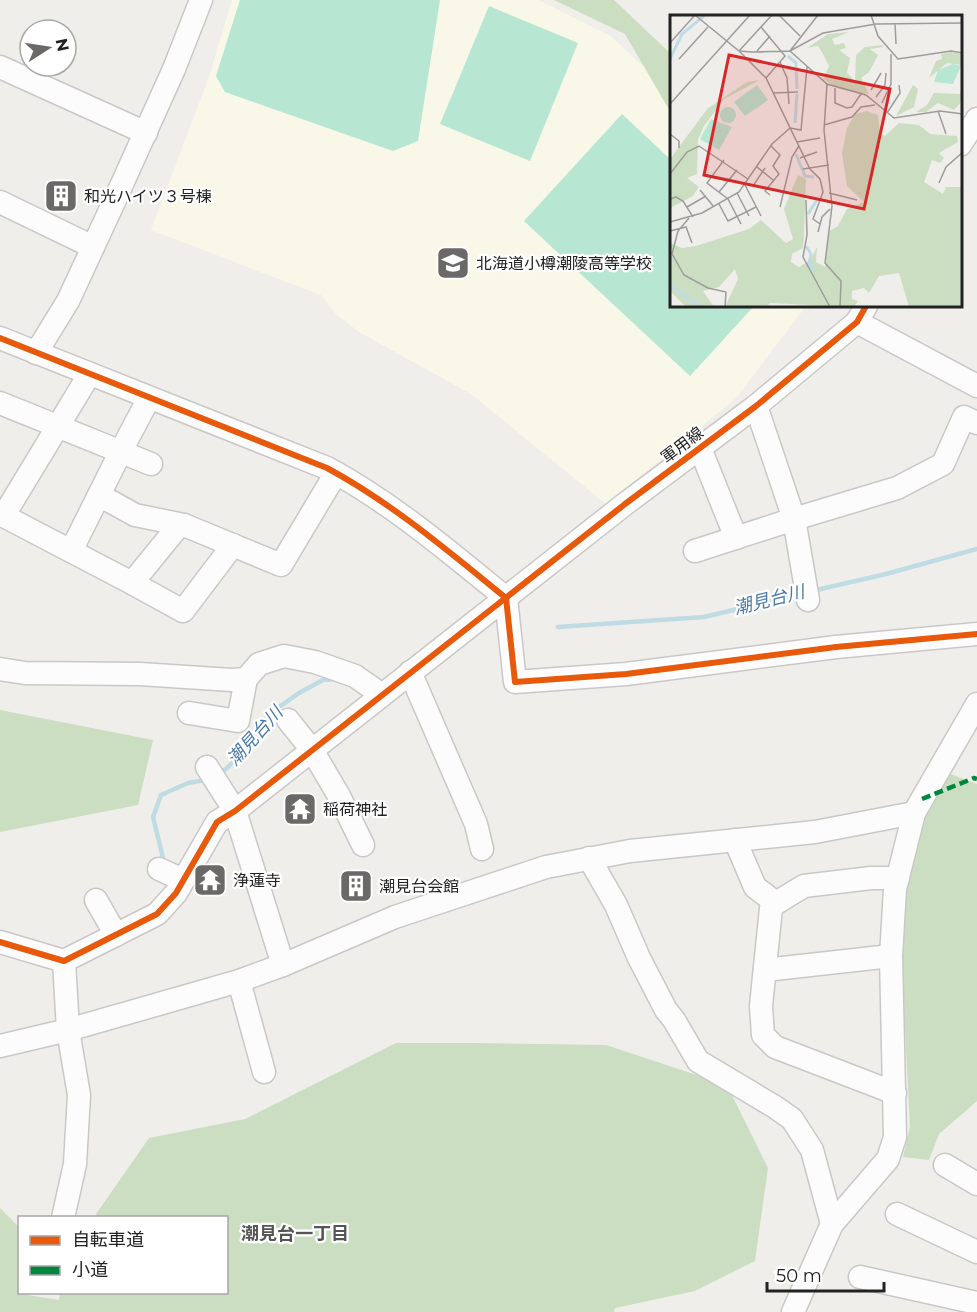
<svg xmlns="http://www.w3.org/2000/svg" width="977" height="1312" font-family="Montserrat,'Noto Sans JP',sans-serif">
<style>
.education{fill:#f8f7e8}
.forest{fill:#cbdec1}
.pitch{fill:#b7e6d2}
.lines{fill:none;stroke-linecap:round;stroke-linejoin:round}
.stream{stroke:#bfdbe3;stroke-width:4.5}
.minor-casing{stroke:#c9c8c7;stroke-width:25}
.minor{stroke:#fdfcfc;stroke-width:22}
.quiet{stroke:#00873e;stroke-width:4.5;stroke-dasharray:9 4.5;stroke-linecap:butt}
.cycleway-casing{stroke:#fff;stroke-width:10}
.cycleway{stroke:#e8590c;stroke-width:6}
.labels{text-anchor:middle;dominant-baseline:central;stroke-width:4.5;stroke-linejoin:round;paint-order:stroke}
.poi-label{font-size:16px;fill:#222;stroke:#fff;text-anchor:start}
.street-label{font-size:16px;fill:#222;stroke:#fff}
.water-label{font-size:18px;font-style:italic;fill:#4a7aab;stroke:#fff}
.neighbourhood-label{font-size:18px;font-weight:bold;fill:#555;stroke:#fff}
.inset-river{fill:none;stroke:#bfdbe3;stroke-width:3}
.inset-road{fill:none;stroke:#9e9c9b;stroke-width:1.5}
.view{fill:#d62828;fill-opacity:0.15;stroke:#d62828;stroke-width:3}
.inset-edge{fill:none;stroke:#222;stroke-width:3}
</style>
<rect width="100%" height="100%" fill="#f0eeeb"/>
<!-- education -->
<polygon class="education" points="232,0 539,0 611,36 650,73 671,110 671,306 806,306 736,398 606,504 471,394 359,332 336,314 321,295 151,230 209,77"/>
<!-- forest -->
<g class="forest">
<polygon points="554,0 614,0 671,54 671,113 625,34"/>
<polygon points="0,710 153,740 138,805 0,832"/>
<polygon points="948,773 977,784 977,1101 939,1134 929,1160 903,1157 910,1127 899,912 910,868 929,807"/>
<polygon points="396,1043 475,1043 606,1045 727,1085 768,1168 755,1261 695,1291 615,1308 614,1312 0,1312 0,1208 19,1227 20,1292 27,1293 28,1295 59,1300 60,1292 226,1292 226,1218 94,1217 149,1138 245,1119"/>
</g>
<!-- pitch -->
<g class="pitch">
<polygon points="240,0 440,0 418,141 393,151 225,92 216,76"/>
<polygon points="489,6 578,43 530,161 440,124"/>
<polygon points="622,114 671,160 671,306 754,306 690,376 524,221"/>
</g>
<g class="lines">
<!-- stream -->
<g class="stream">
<polyline points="812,591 886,574 977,549"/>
<polyline points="558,627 704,617 801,594"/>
<polyline points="219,773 226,769 240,755 251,736 272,712 299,693 323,680 337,679"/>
<polyline points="164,862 153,817 161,795 188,783 206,780"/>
</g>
<defs>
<g id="minor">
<polyline points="0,67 146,133"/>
<polyline points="960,145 977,119"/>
<polyline points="0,202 93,247"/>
<polyline points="857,322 977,386"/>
<path d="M0,338L327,468C392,503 448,551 506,598L515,682L626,674L836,647L977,634"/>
<polyline points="36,353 68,301 113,204 174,69 201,0"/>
<polyline points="0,403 151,464"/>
<polyline points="756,406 794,519 808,600"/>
<polyline points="700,448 736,538"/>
<polyline points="99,495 135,515 184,525"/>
<polyline points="0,514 132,583 176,529 184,525 281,565 336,473"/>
<polyline points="4,515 89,375"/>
<polyline points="71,551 121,451 149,398"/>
<polyline points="695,551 794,519 897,488 943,464 964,417 977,423"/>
<polyline points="132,583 183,611 233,545"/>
<polyline points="0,669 25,673 140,674 232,680 246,679 259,664 284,656 315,662 355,676 382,695"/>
<polyline points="410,672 476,824 482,849"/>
<polyline points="189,713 238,721 246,679"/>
<polyline points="288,720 312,750 339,796 363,845"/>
<polyline points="207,767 235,811 283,965"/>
<polyline points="735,840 755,887 776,903"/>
<polyline points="589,858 616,905 639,958 666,1010 674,1020 698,1061 775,1107 792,1119 812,1150 832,1224"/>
<polyline points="159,869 183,880"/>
<polyline points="96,900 116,935"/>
<polyline points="0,942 64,961 157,914 176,893 217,822 235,811 625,504 756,406 857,322 866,306"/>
<polyline points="765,970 891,956"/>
<polyline points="239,981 264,1072"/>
<polyline points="0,1046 68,1030 239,981 283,965 395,917 546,867 630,851 815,832 914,813"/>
<polyline points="895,1093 775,1047 763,1035 761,1006 771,908 776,903 804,886 871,878 898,878"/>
<polyline points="945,1165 977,1184"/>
<polyline points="897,1214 977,1252"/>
<polyline points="63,1218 75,1164 79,1095 68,1030 64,961"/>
<polyline points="860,1277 977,1303"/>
<polyline points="793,1312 832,1224 888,1159 895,1137 891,956 895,889 914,813 977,704"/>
</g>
</defs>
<!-- minor casing -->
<use href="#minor" class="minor-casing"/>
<!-- minor -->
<use href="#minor" class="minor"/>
<!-- quiet -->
<polyline class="quiet" points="922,799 974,778 977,779"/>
<defs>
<g id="cycleway">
<path d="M0,338L327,468C392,503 448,551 506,598L515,682L626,674L836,647L977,634"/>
<polyline points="0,942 64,961 157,914 176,893 217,822 235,811 625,504 756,406 857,322 866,306"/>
</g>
</defs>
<!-- cycleway casing -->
<use href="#cycleway" class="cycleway-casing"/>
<!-- cycleway -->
<use href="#cycleway" class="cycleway"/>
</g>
<!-- icons -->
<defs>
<symbol id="building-square" viewBox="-11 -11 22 22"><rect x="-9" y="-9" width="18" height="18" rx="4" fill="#6a6968" stroke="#fff"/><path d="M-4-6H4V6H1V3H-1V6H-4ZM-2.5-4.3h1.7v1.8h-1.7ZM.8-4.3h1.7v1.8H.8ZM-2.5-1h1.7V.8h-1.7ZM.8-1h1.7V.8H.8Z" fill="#fff"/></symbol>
<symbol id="school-square" viewBox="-11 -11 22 22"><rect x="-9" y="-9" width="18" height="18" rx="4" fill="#6a6968" stroke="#fff"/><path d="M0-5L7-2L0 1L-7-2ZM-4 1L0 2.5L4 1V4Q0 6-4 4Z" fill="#fff"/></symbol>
<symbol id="temple-square" viewBox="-11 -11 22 22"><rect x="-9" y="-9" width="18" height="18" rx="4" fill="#6a6968" stroke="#fff"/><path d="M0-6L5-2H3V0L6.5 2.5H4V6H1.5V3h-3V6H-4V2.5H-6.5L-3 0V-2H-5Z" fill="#fff"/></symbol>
</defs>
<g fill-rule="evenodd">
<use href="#building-square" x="42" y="177" width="38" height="38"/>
<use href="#school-square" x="434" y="244" width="38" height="38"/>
<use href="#temple-square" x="281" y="790" width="38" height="38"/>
<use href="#temple-square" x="191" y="861" width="38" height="38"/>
<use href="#building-square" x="337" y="867" width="38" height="38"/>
</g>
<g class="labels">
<!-- poi labels -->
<g class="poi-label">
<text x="84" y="196">和光ハイツ３号棟</text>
<text x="476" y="263">北海道小樽潮陵高等学校</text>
<text x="323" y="809">稲荷神社</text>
<text x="233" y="880">浄蓮寺</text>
<text x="379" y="886">潮見台会館</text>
</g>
<!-- street labels -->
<g class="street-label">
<text transform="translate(682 445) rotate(-37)">軍用線</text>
</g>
<!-- water labels -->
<g class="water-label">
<text transform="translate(769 600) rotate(-14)">潮見台川</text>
<text transform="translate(255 736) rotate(-48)">潮見台川</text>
</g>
<!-- neighbourhood labels -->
<g class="neighbourhood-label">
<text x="295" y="1234">潮見台一丁目</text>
</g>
</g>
<!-- overview -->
<g transform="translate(670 15)">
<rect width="292" height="292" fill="#f0eeeb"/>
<path d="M179,17L162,24L165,30L174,28L176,33L169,35L180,43L177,58L185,66L186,40L195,32L212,30L214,32L200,34L208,40L199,57L191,63L199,79L169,74L153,64L159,51L153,39L148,31L137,33L158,19ZM281,37L292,39V50L277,48L259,63L266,46L272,44L271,39ZM90,65L54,84L34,111L28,124L27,159L17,163L29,172L23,181L0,193V144L38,93L77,67ZM243,70L248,74L244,92L226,101ZM292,74V86L284,95L268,88L256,97H246L257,90L264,78L290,79ZM197,96L208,100L210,118L215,121L229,108L249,110L260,119L287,121L288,127L269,138L274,143L270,148L262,145L254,167L273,179L276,172H292V292H239L229,258L209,261L199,278L194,273L182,276V284L188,286L184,292L100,288L96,292H55L68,264L65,254L49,272L33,276L44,292H16L0,276V228L12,233L26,231L79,214L91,205L116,228L123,224L114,194L128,160L136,164L134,221L133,233L122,239L121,247L129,252L140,245L147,232L146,247L155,252L159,216L168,211L177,194L194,187L177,171L172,138L177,113L185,99Z" fill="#cbdec1"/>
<path d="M283,49L291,51L283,69L264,67L268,55ZM87,70L98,85L75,101L64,87ZM50 100a8 8 0 1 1 16 0a8 8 0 1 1-16 0ZM41,104L62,112L49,135L30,124Z" fill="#b7e6d2"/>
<path class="inset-river" d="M118,41L126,48L127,74M0,44L12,19L35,0M125,108L127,79M126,139L135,161L144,162M138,199L148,183M136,231L141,239L139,249L145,255M0,270L31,292"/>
<path class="inset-road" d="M25,0L69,36L82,37L120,36L153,18L206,9L293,8M102,0L69,36L96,63L140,154L150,164L153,177L143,204L150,209M109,0L130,21M148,0L120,36L157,69L196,80L224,103L270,96L293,99M201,0L208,21L228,44L281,36L293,38M225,8L226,29M91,12L115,41L96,63M0,28L25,0M87,36L100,21M9,44L38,12M110,47L117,63L119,89M157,69L154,115L162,191L155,248L171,266L170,292M165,73V88L177,93L182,92L191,79M201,75L211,58M103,78L128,77M206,82L215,70L216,58M212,88L221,69V39M0,89L80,0M268,96L276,119M217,98L230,78L229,70M154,110L182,102L191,92L205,90M0,119L9,126V133M127,127L150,123M130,143L147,137M54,145L37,168L58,184L71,209M87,152L103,165M133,154L159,150M0,159L17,137L29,131L78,164M269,168L276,152L293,137M75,170L91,201M83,171L95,153M30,175L44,192M49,177L67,155M67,178L79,201M159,178L187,185M100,180L95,176L109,159L103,151L110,140L101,131M0,184L6,182L13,186L23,202M136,185L137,220L133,242L160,292M49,189L58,206L86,192M17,192L36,181M110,192L122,142L129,131M19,203L8,216L2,239L14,260L38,273L56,277L55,292M0,207L32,198L69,177L102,129L120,113L131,115L137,52M0,216L16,212L22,228M148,217L152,202L160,194"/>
<path class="view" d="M59,40L220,74L194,194L34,160Z"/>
<rect width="292" height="292" class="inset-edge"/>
</g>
<!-- legend -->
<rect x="18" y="1216" width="210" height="78" fill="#ffffff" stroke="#a7a7a7" stroke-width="1.5"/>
<rect x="30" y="1236" width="30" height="9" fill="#e8590c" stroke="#a7a7a7" stroke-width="1.5"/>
<text x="72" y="1246" font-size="18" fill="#222222">自転車道</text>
<rect x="30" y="1266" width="30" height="9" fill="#00873e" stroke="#a7a7a7" stroke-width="1.5"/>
<text x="72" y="1276" font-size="18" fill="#222222">小道</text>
<!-- north arrow -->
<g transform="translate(48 48) rotate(78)"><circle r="28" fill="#ffffff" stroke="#a7a7a7" stroke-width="1.5"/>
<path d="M0-4.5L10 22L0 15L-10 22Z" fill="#6a6968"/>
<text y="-9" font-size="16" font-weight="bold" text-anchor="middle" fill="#222222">N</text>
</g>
<!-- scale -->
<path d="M767 1282v9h117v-9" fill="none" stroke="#222222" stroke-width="3"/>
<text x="776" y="1282" font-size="18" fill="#222222" stroke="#ffffff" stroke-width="4.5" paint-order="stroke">50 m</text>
</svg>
